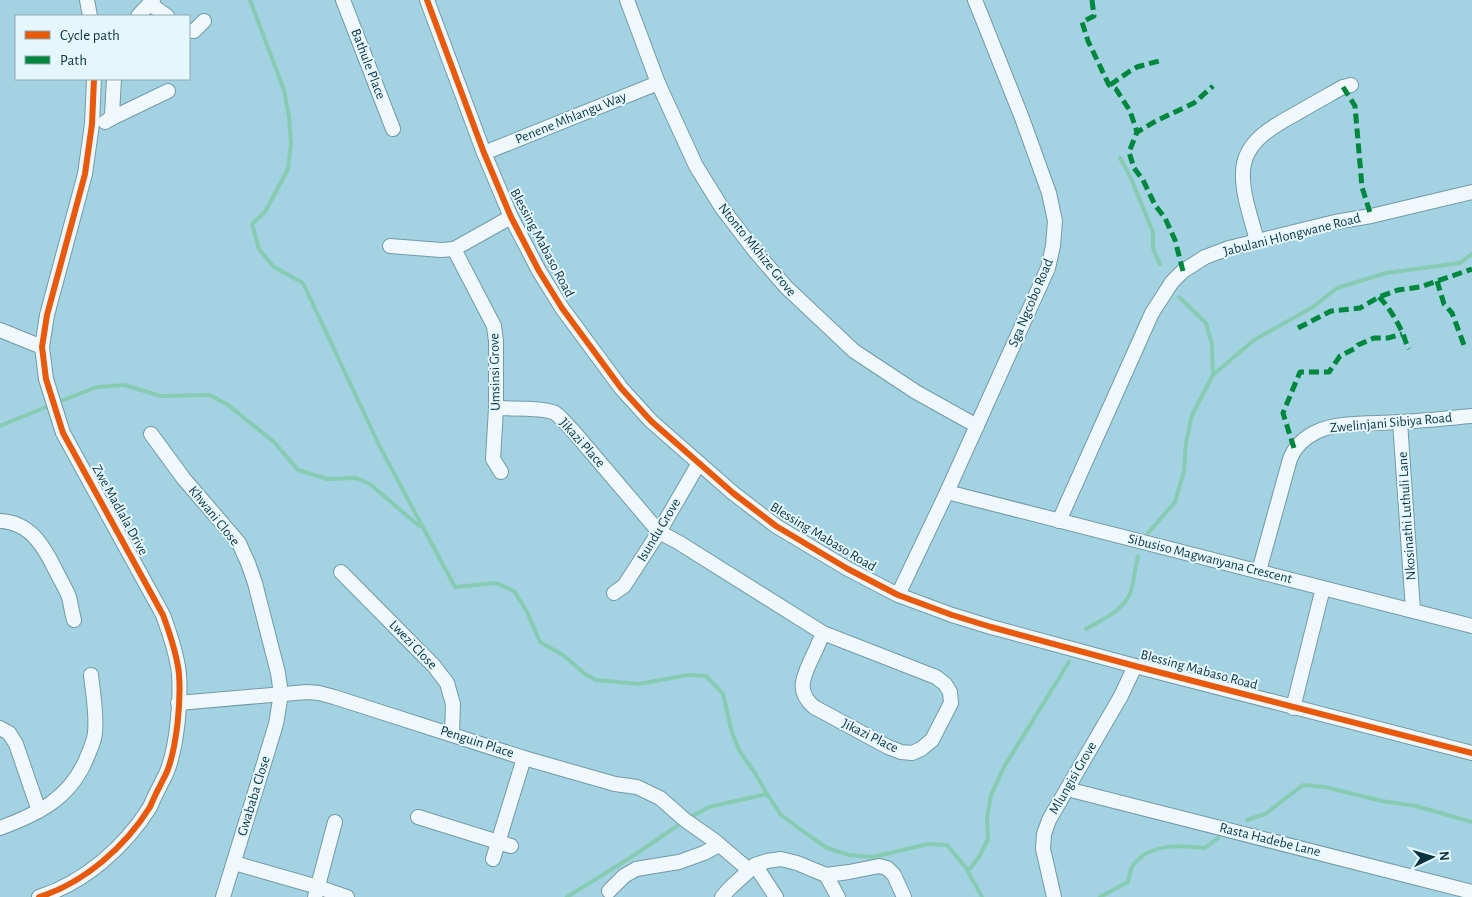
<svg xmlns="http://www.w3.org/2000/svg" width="1472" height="897" font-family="'Alegreya Sans',sans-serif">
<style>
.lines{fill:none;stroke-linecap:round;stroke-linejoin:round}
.stream{stroke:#86cbb2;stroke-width:4}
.minor-casing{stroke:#729aa6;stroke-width:16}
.minor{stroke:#f1f8fb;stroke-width:14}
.quiet{stroke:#00873e;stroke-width:5;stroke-dasharray:10 5;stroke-linecap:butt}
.cycleway-casing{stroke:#e6f7fc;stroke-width:9}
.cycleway{stroke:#e8590c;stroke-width:6}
.labels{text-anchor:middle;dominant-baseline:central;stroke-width:4;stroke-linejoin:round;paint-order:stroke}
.street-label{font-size:14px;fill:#0b333e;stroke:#e6f7fc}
</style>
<rect width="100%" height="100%" fill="#a3d3e2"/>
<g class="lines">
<!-- stream -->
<g class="stream">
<polyline points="250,0 284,90 289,117 291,143 288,169 265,212 252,224 259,249 274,267 303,283 380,447 455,587 496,583 514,591 527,612 540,642 563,655 585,674 596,680 639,684 688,675 706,676 723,694 732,733 740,752 755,773 767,794 781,815 807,834 827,848 849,855 873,857 928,844 947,845 966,868 982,897"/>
<polyline points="1120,158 1130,176 1153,232 1153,248 1160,264"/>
<polyline points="1179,297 1206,323 1212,344 1213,375"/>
<polyline points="58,402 97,387 124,385 161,396 210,395 228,405 274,442 298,470 327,479 356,478 370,484 419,526"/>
<polyline points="0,426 51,405"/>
<polyline points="1148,533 1175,502 1184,471 1186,443 1192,415 1213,375 1254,340 1313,307 1337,288 1386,273 1460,263 1472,254"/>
<path d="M1086,629C1102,620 1125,610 1131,591C1134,580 1135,568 1138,556"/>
<polyline points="689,818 709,807 767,794"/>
<polyline points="1247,820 1265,814 1303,785 1325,787 1382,801 1416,806 1472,822"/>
<polyline points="968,871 979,857 988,839 987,818 991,795 1004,767 1069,662"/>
<polyline points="567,897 633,856 683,822"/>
<path d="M1100,897L1128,882C1129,878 1130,871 1132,867C1147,843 1181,845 1205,848L1218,838"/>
</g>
<defs>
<g id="minor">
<polyline points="87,0 90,16"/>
<polyline points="343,0 393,129"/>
<polyline points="427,0 484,153 511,217 539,271 562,308 621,388 651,421 733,493 776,526 848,569 898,595 952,615 991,627 1135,666 1472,753"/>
<polyline points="627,0 658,83 696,166 722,208 755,251 786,287 854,351 916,392 977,426"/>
<polyline points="150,4 167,16"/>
<polyline points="138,16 153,0"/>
<polyline points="189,31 194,31 204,21"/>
<polyline points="110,119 168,91"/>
<polyline points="105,122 110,119 112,114 114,79"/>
<polyline points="484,153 658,83"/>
<path d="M1257,241C1252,221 1242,194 1243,173C1243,141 1275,125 1299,112C1314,103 1329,95 1343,87L1351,85"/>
<polyline points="390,246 441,250 454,249 511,217"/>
<polyline points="454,249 494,326 496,341 496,408 493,459 501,472"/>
<polyline points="0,330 42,347"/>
<path d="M496,408C509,409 544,407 555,413C562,418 568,426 574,432L659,532L678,542L823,633L936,677L945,684L950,692L951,703L932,740L921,749L912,753L901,752L888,747L814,707C797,692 802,680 810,662C815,652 819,643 823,633"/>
<polyline points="1400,422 1413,610"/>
<polyline points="151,434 184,479 239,543 248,563 255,583 278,673 281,694 276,724 223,897"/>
<polyline points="947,492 1472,626"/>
<path d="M0,521C31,522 45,548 57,573C61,581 66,589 69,597C71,605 72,613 74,620"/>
<polyline points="1059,521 1152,313 1172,282 1183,271 1205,257 1229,248 1335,222 1371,216 1472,192"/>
<path d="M1259,571L1290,459C1295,446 1304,438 1316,432C1338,421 1375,424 1399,422C1424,421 1448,418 1472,416"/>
<polyline points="341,572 434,666 447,683 453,704 452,734"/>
<polyline points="614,593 624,586 659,532 699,463"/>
<polyline points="898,595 947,492 1048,268 1053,246 1055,221 1049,193 1022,118 975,0"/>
<polyline points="178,703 307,692 319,693 334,697 524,758 615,784 637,787 660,798 685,820 715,841 749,870"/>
<polyline points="1293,708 1323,588"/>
<polyline points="0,728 9,733 16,744 39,811"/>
<polyline points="1067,789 1472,892"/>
<polyline points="418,817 511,846"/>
<path d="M0,828C38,814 68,799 85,762C89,752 94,743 95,733C97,714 93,694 91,675"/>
<polyline points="493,859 524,758"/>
<polyline points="234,863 318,887 347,897"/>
<polyline points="755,865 776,897"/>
<polyline points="826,875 838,897"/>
<polyline points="609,891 624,876 636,869 679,862 704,853 719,845"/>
<path d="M39,897C84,883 125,847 150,807C153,800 156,793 160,786C162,781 166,775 168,769C177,744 181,701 179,674C177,654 170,634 163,615L63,433L46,379L42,347L47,315L85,174L92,124L94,79"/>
<polyline points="315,897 335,822"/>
<polyline points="722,897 730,888 755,865 767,861 781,859 797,863 826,875 849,872 879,866 887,868 894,875 904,897"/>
<polyline points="1054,897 1043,849 1044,834 1049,820 1121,696 1135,666"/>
</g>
</defs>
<!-- minor casing -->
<use href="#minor" class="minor-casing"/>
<!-- minor -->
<use href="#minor" class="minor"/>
<!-- quiet -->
<g class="quiet">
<polyline points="1092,0 1094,16 1082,22 1088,41 1109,85 1116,89 1130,111 1137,132"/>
<polyline points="1110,85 1130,71 1137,67 1159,61"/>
<polyline points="1343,87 1355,106 1362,187 1371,216"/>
<polyline points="1183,271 1175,240 1165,218 1155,205 1143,180 1134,168 1129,152 1137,132 1156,121 1194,103 1213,86"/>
<polyline points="1437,281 1444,304 1452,313 1464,345"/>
<path d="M1379,297C1389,307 1397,321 1403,334C1405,339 1406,344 1409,349"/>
<polyline points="1298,328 1331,311 1360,308 1379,297 1398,290 1420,287 1472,269"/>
<polyline points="1294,448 1283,413 1300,372 1329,372 1340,356 1354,349 1358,345 1374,338 1388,338 1402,334"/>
</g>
<defs>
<g id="cycleway">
<polyline points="427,0 484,153 511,217 539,271 562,308 621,388 651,421 733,493 776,526 848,569 898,595 952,615 991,627 1135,666 1472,753"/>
<path d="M39,897C84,883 125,847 150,807C153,800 156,793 160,786C162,781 166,775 168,769C177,744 181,701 179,674C177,654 170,634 163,615L63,433L46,379L42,347L47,315L85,174L92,124L94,79"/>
</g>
</defs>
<!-- cycleway casing -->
<use href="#cycleway" class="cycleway-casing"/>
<!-- cycleway -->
<use href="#cycleway" class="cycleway"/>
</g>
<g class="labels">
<!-- street labels -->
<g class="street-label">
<text transform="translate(368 64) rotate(69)">Bathule Place</text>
<text transform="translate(571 118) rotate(-22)">Penene Mhlangu Way</text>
<text transform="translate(1292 235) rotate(-14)">Jabulani Hlongwane Road</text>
<text transform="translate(542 243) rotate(62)">Blessing Mabaso Road</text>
<text transform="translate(757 250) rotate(51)">Ntonto Mkhize Grove</text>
<text transform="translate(1031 303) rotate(-67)">Sga Ngcobo Road</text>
<text transform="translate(495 372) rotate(-91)">Umsinsi Grove</text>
<text transform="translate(1391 423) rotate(-5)">Zwelinjani Sibiya Road</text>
<text transform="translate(582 443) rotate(48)">Jikazi Place</text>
<text transform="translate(120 510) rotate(61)">Zwe Madlala Drive</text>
<text transform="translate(214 516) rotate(51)">Khwani Close</text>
<text transform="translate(1407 516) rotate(-94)">Nkosinathi Luthuli Lane</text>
<text transform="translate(659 530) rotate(-59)">Isundu Grove</text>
<text transform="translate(823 537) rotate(31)">Blessing Mabaso Road</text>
<text transform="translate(1210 559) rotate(14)">Sibusiso Magwanyana Crescent</text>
<text transform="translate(413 645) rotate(46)">Lwezi Close</text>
<text transform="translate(1199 670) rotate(15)">Blessing Mabaso Road</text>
<text transform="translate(870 736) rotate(26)">Jikazi Place</text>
<text transform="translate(477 742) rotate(18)">Penguin Place</text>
<text transform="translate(1073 778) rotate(-60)">Mlungisi Grove</text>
<text transform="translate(254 796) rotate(-73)">Gwababa Close</text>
<text transform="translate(1270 840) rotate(14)">Rasta Hadebe Lane</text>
</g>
</g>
<!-- legend -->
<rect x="15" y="15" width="175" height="65" fill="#e6f7fc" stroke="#8ea9b0"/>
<rect x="25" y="31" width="25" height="8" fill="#e8590c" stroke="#8ea9b0"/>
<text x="60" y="40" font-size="15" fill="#0b333e">Cycle path</text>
<rect x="25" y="56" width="25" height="8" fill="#00873e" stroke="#8ea9b0"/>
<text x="60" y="65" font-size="15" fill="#0b333e">Path</text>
<!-- north arrow -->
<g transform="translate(1432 857) rotate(85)" stroke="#e6f7fc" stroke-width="4" paint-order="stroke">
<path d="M0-4L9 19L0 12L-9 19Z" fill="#0b333e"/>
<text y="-8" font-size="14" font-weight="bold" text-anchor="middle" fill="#0b333e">N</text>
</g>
</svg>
